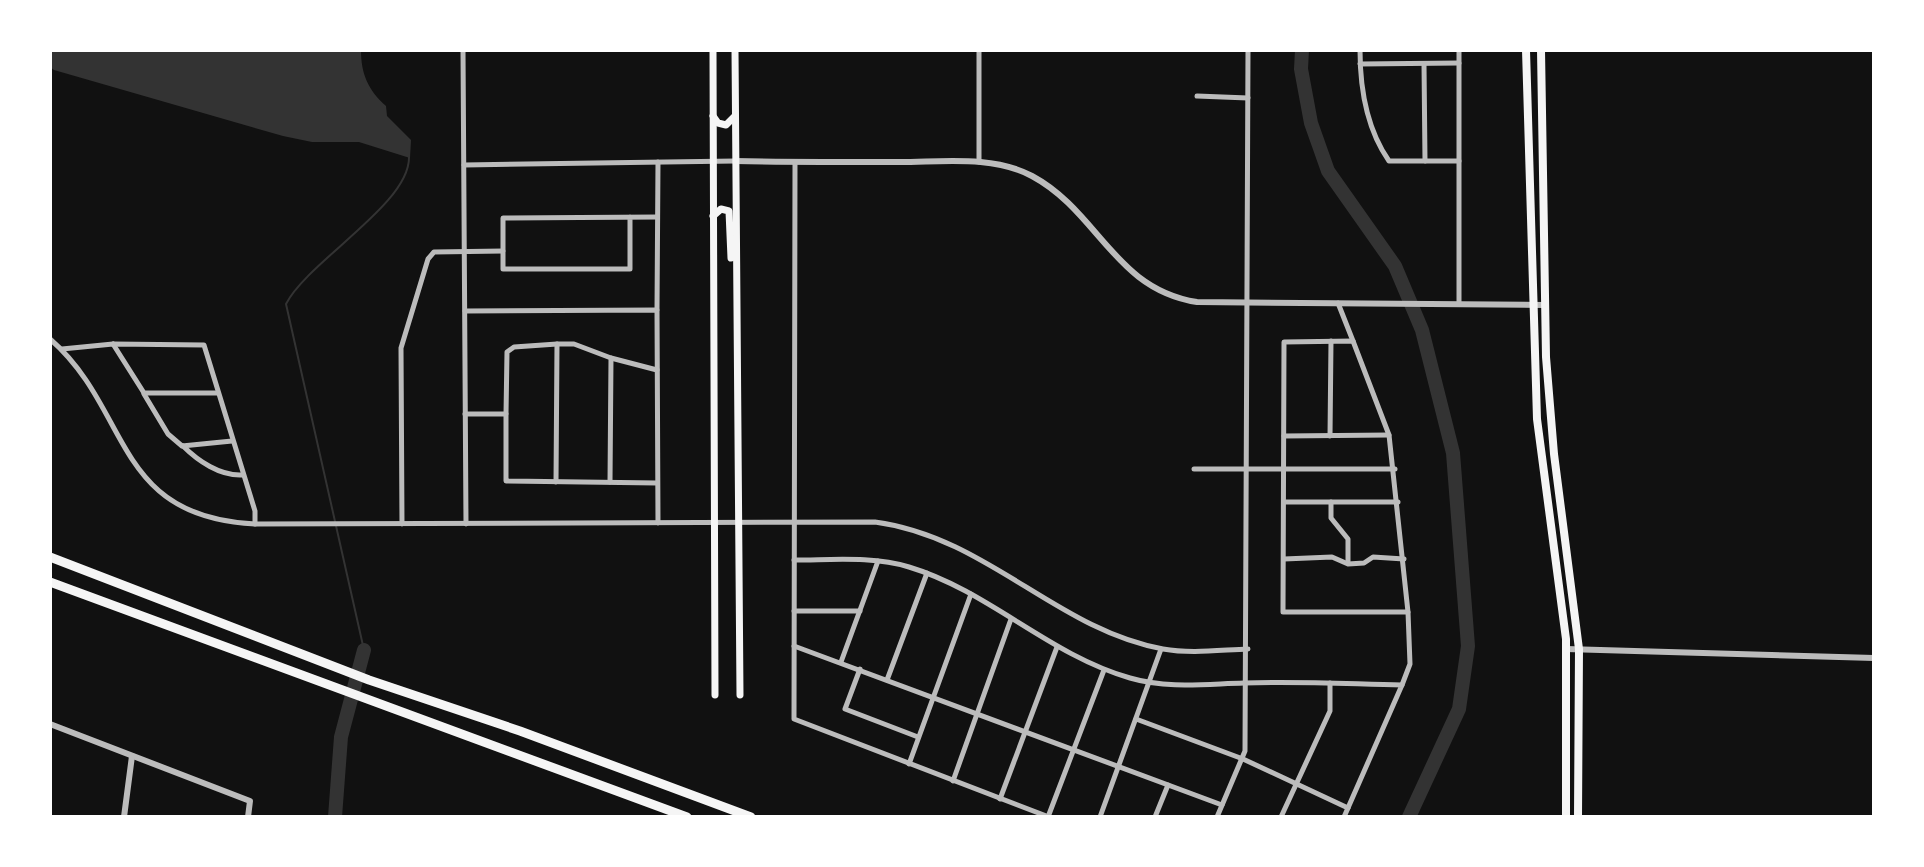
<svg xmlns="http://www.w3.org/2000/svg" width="1924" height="867" font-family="'Titillium Web',sans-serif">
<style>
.water{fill:#333}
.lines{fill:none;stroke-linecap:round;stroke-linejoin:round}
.stream{stroke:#333;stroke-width:2}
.river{stroke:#333;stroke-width:14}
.minor{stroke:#bcbcbc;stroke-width:5}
.tertiary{stroke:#bcbcbc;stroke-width:6}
.secondary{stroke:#f5f5f5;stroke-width:7}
.primary{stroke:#f5f5f5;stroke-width:8}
.motorway{stroke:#f5f5f5;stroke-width:9}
</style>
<rect width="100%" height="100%" fill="#111"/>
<!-- water -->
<path class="water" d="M50,50H361C361,74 368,90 386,106L387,116L411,140L410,158L359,142H312L283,136L54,70L50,67Z"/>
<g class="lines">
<!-- stream -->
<path class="stream" d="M364,650L286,304C308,261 410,204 409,157"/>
<!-- river -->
<g class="river">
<polyline points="1302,50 1301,69 1311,123 1328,171 1395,266 1422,330 1453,453 1468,646 1459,709 1409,817"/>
<polyline points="335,817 341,737 364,650"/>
</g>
<!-- minor -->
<g class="minor">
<polyline points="463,50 466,524"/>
<path d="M1360,50C1360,89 1366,128 1389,161H1459"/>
<polyline points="1459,50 1459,304"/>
<polyline points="1360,64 1459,63"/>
<polyline points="1424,64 1425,161"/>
<polyline points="1197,96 1248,98"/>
<polyline points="795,162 794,719 1049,817"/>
<polyline points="979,162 979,50"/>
<polyline points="464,165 735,161"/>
<path d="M630,217V269H503V218C554,218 606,217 657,217"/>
<polyline points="1338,303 1353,341"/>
<polyline points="657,310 658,162"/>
<polyline points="465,311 657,310 658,523"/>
<path d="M50,339C132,410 112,517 255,524L875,522C987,537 1057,630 1163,649C1191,654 1220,650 1248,649"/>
<polygon points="1353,341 1389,435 1408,612 1283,612 1284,342"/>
<polyline points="113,344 144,393 218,393"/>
<polyline points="62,349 113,344 204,345 255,511 255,524"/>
<polyline points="611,358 657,370"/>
<polyline points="144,394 168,434 182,446 232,441"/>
<polyline points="465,414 506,414 506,481 657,483"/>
<polyline points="506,414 507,352 514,347 557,344"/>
<polyline points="1284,436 1389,435"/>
<polyline points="1330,436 1331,341"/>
<path d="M183,446C198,461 220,476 242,475"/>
<polyline points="1194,469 1395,469"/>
<polyline points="556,482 557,344 574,344 611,358 610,482"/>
<polyline points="1284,502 1398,502"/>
<polyline points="1331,502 1331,518 1348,539 1348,563"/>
<polyline points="402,524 401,348 428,259 434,252 503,251"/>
<polyline points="1284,559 1332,557 1348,564 1364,563 1373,557 1404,559"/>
<path d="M794,560C832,560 873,556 909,567C989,591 1049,655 1130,678C1168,689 1205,684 1244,683C1297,681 1350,684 1402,685L1344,817"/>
<polyline points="794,611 860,611"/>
<polyline points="794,646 1222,805"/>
<polyline points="841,662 878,561"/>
<polyline points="860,669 845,709 918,737"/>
<polyline points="887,680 927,573"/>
<polyline points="1402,685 1410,664 1408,612"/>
<polyline points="1136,719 1243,759 1348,808"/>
<polyline points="909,764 971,594"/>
<polyline points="953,781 1011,619"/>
<polyline points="1000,799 1057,647"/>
<polyline points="1048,817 1104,670"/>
<polyline points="1100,817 1161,649"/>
<polyline points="1155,817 1168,785"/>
<polyline points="1217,817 1245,751 1248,50"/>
<polyline points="1281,817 1330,711 1330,683"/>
</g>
<!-- tertiary -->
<g class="tertiary">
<path d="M735,161C790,162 845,162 900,162C942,162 993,155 1032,176C1099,212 1114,289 1197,302L1544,305"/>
<polyline points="1566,649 1874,658"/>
<polyline points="50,724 250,801 248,817"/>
<polyline points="124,817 132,756"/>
</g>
<!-- secondary -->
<g class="secondary">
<polyline points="713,50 715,695"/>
<polyline points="735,50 740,695"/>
<polyline points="713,116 718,123 726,125 735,116"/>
<polyline points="713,216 721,209 729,211 731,258"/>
</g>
<!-- primary -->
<g class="primary">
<polyline points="1526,50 1537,419 1566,639 1566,817"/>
<polyline points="1541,50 1546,357 1554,454 1579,649 1578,817"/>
</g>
<!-- motorway -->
<g class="motorway">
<polyline points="50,557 369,680 520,731 751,817"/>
<polyline points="50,582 687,817"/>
</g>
</g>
<!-- border -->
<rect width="1924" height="867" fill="none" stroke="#ffffff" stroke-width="104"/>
</svg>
